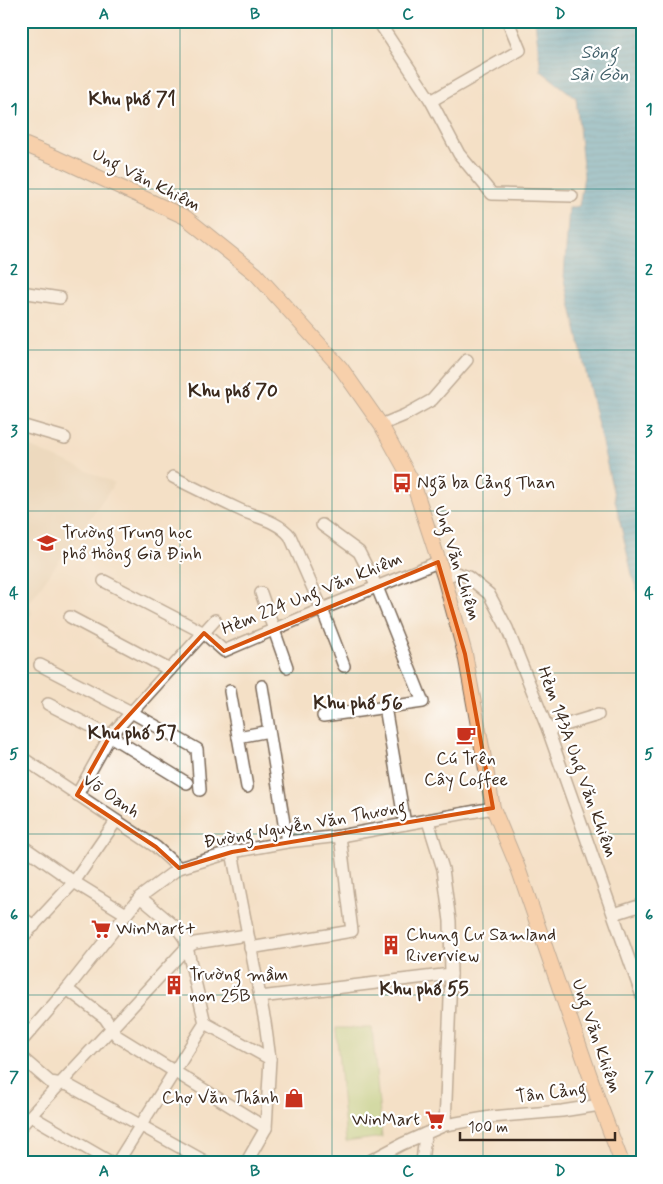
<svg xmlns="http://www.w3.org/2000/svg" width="663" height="1184" font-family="Mynerve,sans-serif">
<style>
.built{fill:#e4d1b4}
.green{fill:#acd17a;stroke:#747e4c}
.water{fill:url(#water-rules);stroke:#456875}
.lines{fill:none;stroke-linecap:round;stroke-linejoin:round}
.ferry{stroke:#44626c;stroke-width:1;stroke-dasharray:6 5;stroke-linecap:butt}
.minor-casing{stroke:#7c6a59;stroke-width:14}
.major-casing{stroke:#7c6a59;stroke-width:16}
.minor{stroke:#fff;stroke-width:11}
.major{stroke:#fabc8b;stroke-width:14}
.marked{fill:none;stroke:#d7540e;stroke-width:4;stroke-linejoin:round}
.grid{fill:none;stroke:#0f766e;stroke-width:1;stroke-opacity:0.55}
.labels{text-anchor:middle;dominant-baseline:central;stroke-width:4.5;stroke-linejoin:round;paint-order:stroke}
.street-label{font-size:18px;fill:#3b2a1e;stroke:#fff}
.poi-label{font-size:18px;fill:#3b2a1e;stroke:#fff;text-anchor:start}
.water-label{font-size:19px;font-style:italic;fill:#44626c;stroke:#fff}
.neighbourhood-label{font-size:19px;font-weight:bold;fill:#3b2a1e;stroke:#fff}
.neatline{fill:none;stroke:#0f766e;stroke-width:2}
.grid-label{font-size:16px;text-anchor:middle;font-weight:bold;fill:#0f766e}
</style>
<defs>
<pattern id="water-rules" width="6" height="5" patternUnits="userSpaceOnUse" patternTransform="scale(1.25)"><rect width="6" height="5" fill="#4fa7cc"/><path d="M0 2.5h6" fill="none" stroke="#4388a5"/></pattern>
</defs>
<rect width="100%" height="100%" fill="#fff"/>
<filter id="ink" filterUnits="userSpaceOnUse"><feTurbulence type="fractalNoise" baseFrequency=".02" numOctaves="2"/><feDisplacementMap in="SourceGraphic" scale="10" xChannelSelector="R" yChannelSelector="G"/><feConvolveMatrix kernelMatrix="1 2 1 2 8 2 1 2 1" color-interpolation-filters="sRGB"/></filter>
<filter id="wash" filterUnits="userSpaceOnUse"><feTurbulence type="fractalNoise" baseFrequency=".0096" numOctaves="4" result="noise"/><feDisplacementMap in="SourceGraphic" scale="20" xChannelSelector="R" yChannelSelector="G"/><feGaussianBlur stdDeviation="1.12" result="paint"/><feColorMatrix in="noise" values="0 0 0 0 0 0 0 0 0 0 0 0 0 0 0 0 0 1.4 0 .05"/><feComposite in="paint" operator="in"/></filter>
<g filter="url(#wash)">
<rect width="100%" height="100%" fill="#f4e0c6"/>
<!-- built -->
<polygon class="built" points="21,443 115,483 29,603 32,613 21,629"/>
<!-- green -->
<polygon class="green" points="336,1028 372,1028 382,1137 346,1142"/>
<!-- water -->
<polygon class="water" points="535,21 642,21 642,603 633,579 564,276 569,208 579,206 584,176 576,98 541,71"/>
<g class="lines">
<!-- ferry -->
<polyline class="ferry" points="635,21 642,80"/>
</g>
</g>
<g filter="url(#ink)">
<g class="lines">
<defs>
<g id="minor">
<polyline points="378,21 431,101"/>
<polyline points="508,21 520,50 431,101 459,154 492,194 572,196"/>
<polyline points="21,292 60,298"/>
<polyline points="21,425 65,438"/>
<polyline points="381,425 405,415 432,400 467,360"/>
<path d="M173,477C194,488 215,498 236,508C254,517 277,520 290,536L322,609L344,666"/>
<polyline points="322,525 359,552 377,587 423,702 323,716"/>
<polyline points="444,577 456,573 468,577 489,594 507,628 548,730 642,996"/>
<polyline points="104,581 204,633 224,651 322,609 438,562"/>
<polyline points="261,593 287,667"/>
<polyline points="70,617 170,670"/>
<polyline points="40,665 131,712 197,749 200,790"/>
<polyline points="262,686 287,842"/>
<polyline points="230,691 247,787"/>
<polyline points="48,704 110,736 187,783"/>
<polyline points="385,707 405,824"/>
<polyline points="548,730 598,715"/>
<polyline points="238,737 269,731"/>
<polyline points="21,757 156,847 179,868"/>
<polyline points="77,795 110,736 215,620"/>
<polyline points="21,845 74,882 126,914"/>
<polyline points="232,852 265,1022 270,1059 266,1128 246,1163"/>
<polyline points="140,897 178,929 185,939 205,1023 270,1059"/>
<polyline points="614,914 642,905"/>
<polyline points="21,917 34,926"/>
<polyline points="21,939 74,882 116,821"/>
<polyline points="250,948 352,931 340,836"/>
<polyline points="67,989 105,1018 117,1036 266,1128"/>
<polyline points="260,997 451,974 450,921 443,869 428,821"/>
<polyline points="21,1042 67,989 140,897 179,868 232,852 287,842 340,836 493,808"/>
<polyline points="21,1057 50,1082 68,1085 208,1163"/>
<polyline points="31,1116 112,1163"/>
<polyline points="445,1125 451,974"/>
<polyline points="21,1126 187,947 195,943 247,935"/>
<polyline points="21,1162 23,1163"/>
<polyline points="117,1163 205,1023"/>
<polyline points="366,1163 402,1144 445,1125 491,1117 562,1111 600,1105"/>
<polyline points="422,1163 425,1134"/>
</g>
<polyline id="major" points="21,143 57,158 185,217 256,274 341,368 381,425 413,483 444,577 465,654 493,808 518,868 600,1105 622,1163"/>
</defs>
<!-- minor casing -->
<use href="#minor" class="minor-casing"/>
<!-- major casing -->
<use href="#major" class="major-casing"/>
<!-- minor -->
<use href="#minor" class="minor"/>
<!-- major -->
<use href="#major" class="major"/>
</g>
</g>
<!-- marked area -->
<path d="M0 0H663V1184H0ZM438,562L465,654L493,808L232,852L179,868L156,847L77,795L110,736L204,633L224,651Z" fill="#f4e0c6" fill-opacity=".55" fill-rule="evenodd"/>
<path class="marked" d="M438,562L465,654L493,808L232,852L179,868L156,847L77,795L110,736L204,633L224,651Z"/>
<!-- grid -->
<path class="grid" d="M180,21V1163M332,21V1163M483,21V1163M21,189H642M21,350H642M21,511H642M21,673H642M21,834H642M21,995H642"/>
<!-- icons -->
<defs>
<symbol id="bus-bare" viewBox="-9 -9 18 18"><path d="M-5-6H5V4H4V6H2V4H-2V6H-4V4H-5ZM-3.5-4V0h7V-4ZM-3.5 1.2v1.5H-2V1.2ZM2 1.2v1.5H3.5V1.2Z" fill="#c8321e" stroke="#fff" stroke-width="2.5" paint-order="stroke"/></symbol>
<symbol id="school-bare" viewBox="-9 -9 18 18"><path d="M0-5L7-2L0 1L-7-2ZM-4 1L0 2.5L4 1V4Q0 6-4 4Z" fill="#c8321e" stroke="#fff" stroke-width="2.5" paint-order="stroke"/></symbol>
<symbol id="cafe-bare" viewBox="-9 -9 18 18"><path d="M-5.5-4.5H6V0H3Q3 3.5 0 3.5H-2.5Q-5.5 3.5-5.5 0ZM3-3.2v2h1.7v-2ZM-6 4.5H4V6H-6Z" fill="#c8321e" stroke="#fff" stroke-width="2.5" paint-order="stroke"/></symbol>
<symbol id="supermarket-bare" viewBox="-9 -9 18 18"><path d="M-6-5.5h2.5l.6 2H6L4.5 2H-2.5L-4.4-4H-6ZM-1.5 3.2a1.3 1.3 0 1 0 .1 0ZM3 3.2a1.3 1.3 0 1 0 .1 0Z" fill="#c8321e" stroke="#fff" stroke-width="2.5" paint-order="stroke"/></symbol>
<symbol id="building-bare" viewBox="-9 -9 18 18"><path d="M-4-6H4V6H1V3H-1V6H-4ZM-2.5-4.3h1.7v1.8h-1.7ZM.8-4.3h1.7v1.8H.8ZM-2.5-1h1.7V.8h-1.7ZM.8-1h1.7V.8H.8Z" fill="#c8321e" stroke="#fff" stroke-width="2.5" paint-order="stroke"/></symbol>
<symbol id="shop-bare" viewBox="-9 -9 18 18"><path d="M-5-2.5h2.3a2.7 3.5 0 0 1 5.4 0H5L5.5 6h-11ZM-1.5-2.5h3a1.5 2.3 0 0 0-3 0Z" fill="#c8321e" stroke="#fff" stroke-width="2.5" paint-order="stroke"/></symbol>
</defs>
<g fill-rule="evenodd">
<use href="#bus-bare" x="388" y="469" width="28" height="28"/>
<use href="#school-bare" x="33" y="529" width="28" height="28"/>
<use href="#cafe-bare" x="452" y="721" width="28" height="28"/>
<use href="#supermarket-bare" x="87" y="915" width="28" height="28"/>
<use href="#building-bare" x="377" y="931" width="28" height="28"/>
<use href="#building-bare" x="160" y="971" width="28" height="28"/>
<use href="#shop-bare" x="280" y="1084" width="28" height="28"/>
<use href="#supermarket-bare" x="421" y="1106" width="28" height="28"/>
</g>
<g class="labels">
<!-- street labels -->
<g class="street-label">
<text transform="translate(146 180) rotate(27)">Ung Văn Khiêm</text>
<text transform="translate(457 563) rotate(73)">Ung Văn Khiêm</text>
<text transform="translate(312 594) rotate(-22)">Hẻm 224 Ung Văn Khiêm</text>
<text transform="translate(577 762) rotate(70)">Hẻm 143A Ung Văn Khiêm</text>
<text transform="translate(111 796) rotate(34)">Võ Oanh</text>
<text transform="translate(305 825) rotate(-10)">Đường Nguyễn Văn Thương</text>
<text transform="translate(596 1036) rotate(71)">Ung Văn Khiêm</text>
<text transform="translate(551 1093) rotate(-7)">Tân Cảng</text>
</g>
<!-- poi labels -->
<g class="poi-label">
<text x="417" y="483">Ngã ba Cảng Than</text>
<text x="62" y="533">Trường Trung học<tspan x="62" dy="21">phổ thông Gia Định</tspan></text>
<text x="466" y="759" text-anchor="middle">Cú Trên<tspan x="466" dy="21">Cây Coffee</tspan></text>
<text x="116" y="929">WinMart+</text>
<text x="406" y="935">Chung Cư Samland<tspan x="406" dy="21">Riverview</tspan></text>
<text x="189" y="975">Trường mầm<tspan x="189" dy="21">non 25B</tspan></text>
<text x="279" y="1098" text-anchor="end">Chợ Văn Thánh</text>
<text x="420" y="1120" text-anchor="end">WinMart</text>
</g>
<!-- water labels -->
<g class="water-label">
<text x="599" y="52">Sông<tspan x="599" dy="22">Sài Gòn</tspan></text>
</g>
<!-- neighbourhood labels -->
<g class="neighbourhood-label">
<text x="132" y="99">Khu phố 71</text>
<text x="233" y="391">Khu phố 70</text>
<text x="358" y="703">Khu phố 56</text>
<text x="132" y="733">Khu phố 57</text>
<text x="424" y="989">Khu phố 55</text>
</g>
</g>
<!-- margin -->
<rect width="663" height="1184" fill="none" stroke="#fff" stroke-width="55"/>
<!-- scale -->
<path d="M460 1132v8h155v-8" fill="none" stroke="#3b2a1e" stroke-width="2.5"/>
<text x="468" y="1132" font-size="15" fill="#3b2a1e" stroke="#ffffff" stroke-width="4" paint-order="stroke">100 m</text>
<rect x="28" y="28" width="608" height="1128" class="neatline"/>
<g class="grid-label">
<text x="104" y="19">A</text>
<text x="255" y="19">B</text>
<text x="408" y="19">C</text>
<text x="560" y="19">D</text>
<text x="14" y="114">1</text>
<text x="649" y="114">1</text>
<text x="14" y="275">2</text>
<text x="649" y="275">2</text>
<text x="14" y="436">3</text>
<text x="649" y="436">3</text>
<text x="14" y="598">4</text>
<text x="649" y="598">4</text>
<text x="14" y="759">5</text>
<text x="649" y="759">5</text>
<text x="14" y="920">6</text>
<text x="649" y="920">6</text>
<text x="14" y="1082">7</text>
<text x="649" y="1082">7</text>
<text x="104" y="1176">A</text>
<text x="255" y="1176">B</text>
<text x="408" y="1176">C</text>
<text x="560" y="1176">D</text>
</g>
</svg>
